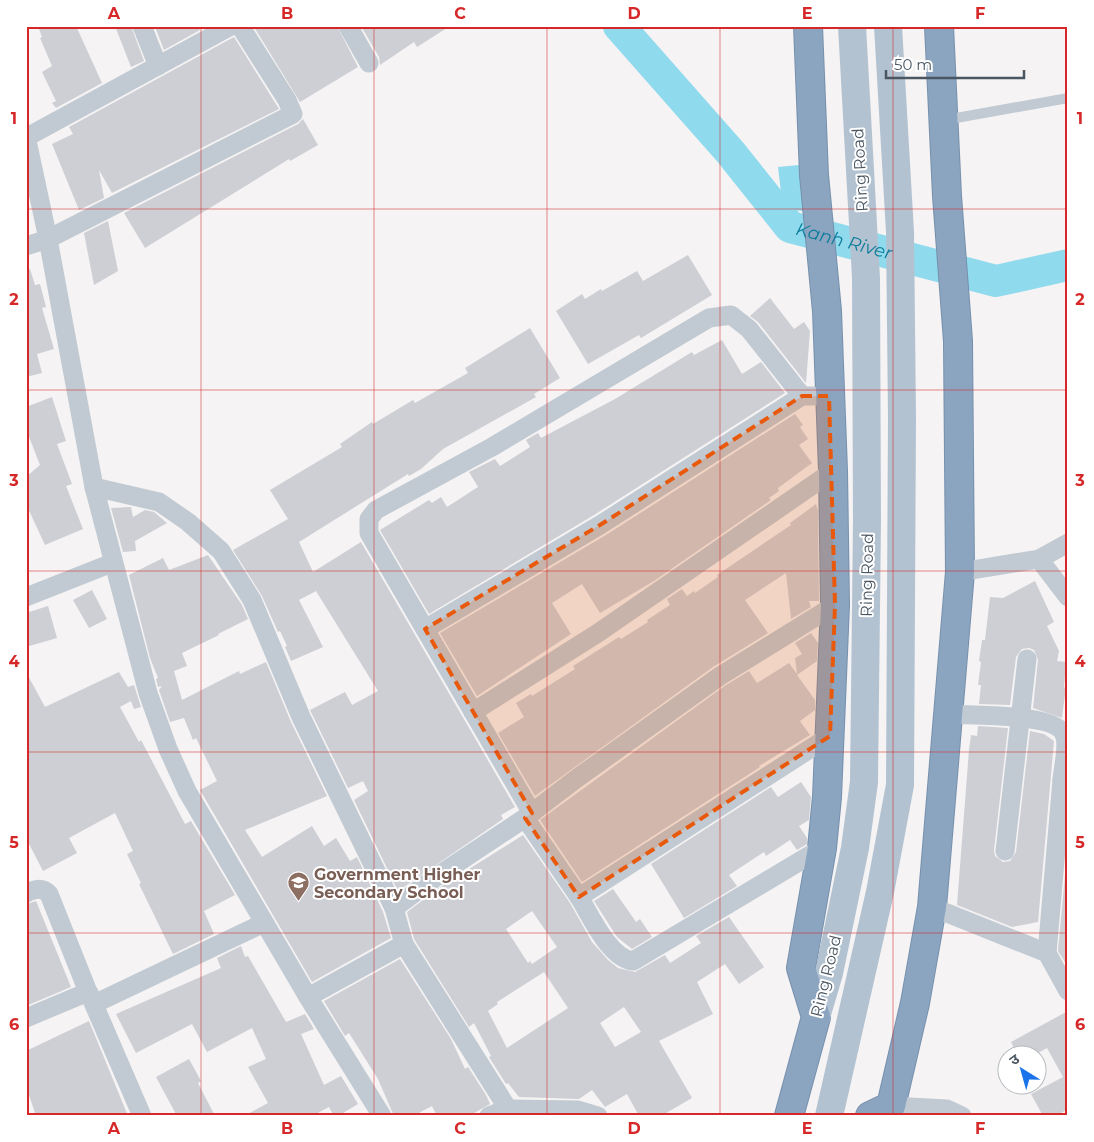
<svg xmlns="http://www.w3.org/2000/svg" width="1094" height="1142" font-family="Montserrat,'Noto Sans Devanagari',sans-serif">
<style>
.water{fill:#90daee}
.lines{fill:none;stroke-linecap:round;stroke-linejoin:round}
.river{stroke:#90daee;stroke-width:32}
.building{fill:#cdcfd5;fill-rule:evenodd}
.highway-casing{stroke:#7690ad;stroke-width:30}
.lane{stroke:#c1cad2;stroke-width:10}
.street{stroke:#c1cad2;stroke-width:19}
.primary{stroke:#b3c2d1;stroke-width:28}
.highway{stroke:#8ba5c1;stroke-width:28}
.marked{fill:#e8590c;fill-opacity:0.2;stroke:#e8590c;stroke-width:4;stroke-dasharray:10 6;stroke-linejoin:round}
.grid{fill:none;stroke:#d62828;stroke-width:1;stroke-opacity:0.55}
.labels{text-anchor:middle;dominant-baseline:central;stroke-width:4;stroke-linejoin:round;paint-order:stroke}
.street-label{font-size:16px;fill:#4a5661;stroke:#fff}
.education-label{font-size:16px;font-weight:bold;fill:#785e54;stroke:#fff;text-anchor:start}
.water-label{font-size:18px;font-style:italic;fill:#0c7c9b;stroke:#fff}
.neatline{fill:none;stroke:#d62828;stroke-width:2}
.grid-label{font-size:16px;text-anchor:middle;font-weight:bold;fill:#d62828}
</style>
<rect width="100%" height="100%" fill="#f5f3f3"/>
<!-- water -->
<polygon class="water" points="799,165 803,211 783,209 778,167"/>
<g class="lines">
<!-- river -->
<path class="river" id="s1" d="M619,26L731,153L790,227L996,281L1068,265"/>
</g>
<!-- building -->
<g class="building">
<polygon points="38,26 76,26 102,83 56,108 52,103 56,101 42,72 52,66 40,38 42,37"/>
<polygon points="115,26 131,26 144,61 131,67"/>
<polygon points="157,26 198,26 200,30 164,50 155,27"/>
<polygon points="256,26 337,26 358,67 300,102 254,27"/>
<polygon points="361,26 450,26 417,47 414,42 380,65 379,57"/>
<polygon points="234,37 279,109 112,193 99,170 104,198 79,210 52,144 73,134 69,127"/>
<polygon points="303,119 318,145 290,161 289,159 145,248 124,213 298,124"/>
<polygon points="108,221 118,271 94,285 84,233"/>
<polygon points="688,255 712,295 641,338 639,335 588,364 556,311 582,294 585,299 601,289 602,291 637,271 643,281"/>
<polygon points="30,269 35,285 40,284 46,307 42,308 54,349 37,354 42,373 26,377 26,270"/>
<polygon points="770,298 794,329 804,322 810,331 806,383 758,322 750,316"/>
<polygon points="530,328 560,378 534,394 536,397 443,449 421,469 409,476 408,474 299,542 313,572 361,542 515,807 501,815 503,819 398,891 354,800 368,791 363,781 348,788 310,710 345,692 352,705 378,691 316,591 299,600 323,647 291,661 285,647 287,646 280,631 278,632 262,596 233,550 288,519 270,490 342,447 340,444 372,422 373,424 413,400 415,403 468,373 465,368"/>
<polygon points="722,340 742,374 761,362 785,393 594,515 429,614 380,530 429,500 432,503 441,497 447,507 478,487 469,472 495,459 500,466 530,447 526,440 538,433 541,438 615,399 692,352 694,355"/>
<polygon points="52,397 66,441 57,444 72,484 66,486 83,529 45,545 26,504 26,477 40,465 26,429 26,407"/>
<polygon points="795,414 803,425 800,427 808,439 799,445 812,463 778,488 779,491 769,498 771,500 654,581 600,613 582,584 552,603 571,634 477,696 440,633 606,535"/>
<polygon points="816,504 818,511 819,601 809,601 811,607 791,619 786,573 745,600 768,633 713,667 535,796 498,733 524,717 516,703 531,694 532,696 575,669 573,666 619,637 621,639 648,622 647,620 670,605 667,599 682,589 687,596 694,591 695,593 718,577 717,575 791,525 790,523"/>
<polygon points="131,507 133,517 145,510 154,512 167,523 135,541 136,551 123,552 111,508"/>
<polygon points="208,555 242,605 248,619 218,634 219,635 182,653 187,666 174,671 182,700 239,671 240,674 266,662 291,722 327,796 245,830 262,857 312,826 324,846 336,838 350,861 357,857 383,912 391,938 312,982 200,790 217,781 196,738 193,740 184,718 170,722 159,690 162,686 158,687 156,679 158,678 150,658 129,575 163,558 169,570"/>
<polygon points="1035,581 1054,622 1047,626 1059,651 1057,661 1066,662 1064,688 1066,686 1062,718 1033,708 1038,660 1034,650 1029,648 1022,649 1016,657 1010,705 979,704 981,685 978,685 981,662 979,661 982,640 985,640 990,597 1003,598"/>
<polygon points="92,590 107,619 89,628 73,600"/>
<polygon points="48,606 57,638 26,647 26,613"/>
<polygon points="811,633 818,643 817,661 797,675 815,700 815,710 800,721 810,735 759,766 760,767 582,882 540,820 726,685 749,671 757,683 789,663 797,674 795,658 802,654 795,643"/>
<polygon points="26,672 45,707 119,672 128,687 134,685 141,707 134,709 131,701 120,707 139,742 141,740 185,824 191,821 235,895 204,911 214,934 173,954 139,884 141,883 127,854 133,851 115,813 69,838 77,853 43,871 26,838"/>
<polygon points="978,726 1008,728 994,850 995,856 1003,862 1010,861 1016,852 1030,731 1044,734 1054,741 1038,922 1012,927 957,905 969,750 971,735 977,736"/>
<polygon points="801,782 811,797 809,820 799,826 807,838 807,844 797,850 790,840 766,856 764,852 729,875 737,886 684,918 651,864 771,787 778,797"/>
<path d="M523,835L570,903L592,942L608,960L618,968L635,972L665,955L670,963L701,943L696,936L729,917L764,967L739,984L725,964L697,982L713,1014L659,1041L692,1098L661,1116H639L627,1094L605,1107L592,1090L579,1099L519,1097L508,1083L506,1084L489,1057L491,1056L474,1023L469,1027L414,939L407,912L442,886ZM532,911L557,947L532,964L530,961L528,963L506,929ZM544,972L568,1008L507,1048L488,1011L498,1004L497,1002ZM624,1007L641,1032L615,1047L600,1023Z"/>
<polygon points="1068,874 1068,967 1058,951 1065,875"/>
<polygon points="613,889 636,922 640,919 652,937 632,949 617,937 594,901"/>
<polygon points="36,901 71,987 26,1006 26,904"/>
<polygon points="241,946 245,957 248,956 286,1022 305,1014 314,1029 301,1034 324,1085 341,1076 358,1104 338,1116 334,1116 329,1107 312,1116 244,1116 268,1103 248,1067 266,1059 252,1028 207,1052 192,1024 136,1053 116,1014 221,968 217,958"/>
<polygon points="400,959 451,1039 465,1069 468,1067 486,1095 490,1104 469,1116 437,1116 432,1106 413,1116 394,1116 378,1079 349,1033 345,1036 324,1001"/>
<polygon points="1068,1011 1068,1109 1056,1116 1043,1116 1031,1094 1063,1077 1047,1048 1036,1054 1017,1054 1011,1042"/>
<polygon points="89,1021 128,1116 36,1116 26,1086 26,1051"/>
<polygon points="189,1059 201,1081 198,1083 215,1116 177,1116 156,1077"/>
</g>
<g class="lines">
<defs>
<g id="highway">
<polyline points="789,1116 816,1017 801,968 822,848 827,797 835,605 833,471 827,311 814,175 808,26"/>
<polyline points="870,1116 891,1106 915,1003 932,907 960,572 958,341 947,196 939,26"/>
</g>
</defs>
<!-- highway casing -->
<use href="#highway" class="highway-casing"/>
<!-- lane -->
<polyline class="lane" points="945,120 1068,98"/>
<!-- street -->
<g class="street">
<polyline points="142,26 158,66"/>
<polyline points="348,26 369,63"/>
<polyline points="26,136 48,239 94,487 148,693 168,749 187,791 308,997 382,1116"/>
<polyline points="27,137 231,26"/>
<polyline points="26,246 48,239 293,114 287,100 240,26"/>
<polyline points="94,487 159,502 188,522 221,551 252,600 301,717 394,908"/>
<polyline points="1039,559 1068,543"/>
<polyline points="960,572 1039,559 1068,597"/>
<polyline points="26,597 112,563"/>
<polyline points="425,629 600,525 802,396 813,396"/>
<polyline points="473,712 598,633 833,471"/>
<path d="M947,714C969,716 1060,712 1065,737C1068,749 1063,767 1062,780"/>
<polyline points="532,813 369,533 369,519 376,510 492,447 709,318 731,315 749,329 802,396"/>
<polyline points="525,818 579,897 830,736"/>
<polyline points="1005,851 1027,659"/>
<path d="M26,893C35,889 42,887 49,894L88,992L26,1018"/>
<path d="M579,897C591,916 609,958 633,961L822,848"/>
<polyline points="932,907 1047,953 1068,991"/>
<polyline points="404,944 508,1109"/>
<polyline points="1047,953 1062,780 1068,790"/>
<polyline points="89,993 142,1116"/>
<polyline points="308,997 404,944 394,908 436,877 525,818 576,779 720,676 835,605"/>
<polyline points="94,1004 264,923"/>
<polyline points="891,1106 947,1109 962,1116"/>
<polyline points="489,1116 508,1109 578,1110 598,1116"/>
</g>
<!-- primary -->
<g class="primary">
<polyline points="816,1017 829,973 855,848 864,782 867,520 866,278 852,26"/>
<polyline points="829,1116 880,892 900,785 902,417 900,232 888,26"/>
</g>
<!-- highway -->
<use href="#highway" class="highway"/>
</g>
<!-- marked area -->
<path class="marked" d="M802,396H829L835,605L830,736L579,897L525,818L532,813L425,629L600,525Z"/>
<!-- grid -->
<path class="grid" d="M201,26V1116M374,26V1116M547,26V1116M720,26V1116M893,26V1116M26,209H1068M26,390H1068M26,571H1068M26,752H1068M26,933H1068"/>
<!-- icons -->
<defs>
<symbol id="school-pin" viewBox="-11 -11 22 30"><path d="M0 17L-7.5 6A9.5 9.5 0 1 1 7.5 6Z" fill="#8d6e63" stroke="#fff"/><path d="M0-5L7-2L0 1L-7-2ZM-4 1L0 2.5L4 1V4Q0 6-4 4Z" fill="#fff"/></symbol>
</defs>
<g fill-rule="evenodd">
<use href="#school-pin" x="286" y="870" width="25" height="34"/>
</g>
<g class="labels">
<!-- street labels -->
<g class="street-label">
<text transform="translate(860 170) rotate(-93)">Ring Road</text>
<text transform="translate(867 575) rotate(-89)">Ring Road</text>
<text transform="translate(826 976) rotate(-76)">Ring Road</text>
</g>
<!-- education labels -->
<g class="education-label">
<text x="314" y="874">Government Higher<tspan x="314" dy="18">Secondary School</tspan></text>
</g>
<!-- water labels -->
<g class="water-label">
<text stroke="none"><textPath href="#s1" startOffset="320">Kanh River</textPath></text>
</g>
</g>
<!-- border -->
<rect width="1094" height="1142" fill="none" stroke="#ffffff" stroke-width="55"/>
<!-- north arrow -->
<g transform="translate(1022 1070) rotate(323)"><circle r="24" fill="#ffffff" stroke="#b7bbc0"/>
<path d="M0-4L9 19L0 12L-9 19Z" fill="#1a73e8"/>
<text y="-8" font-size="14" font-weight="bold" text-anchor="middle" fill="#4a5661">उ</text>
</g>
<!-- scale -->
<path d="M886 70v8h138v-8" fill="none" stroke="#4a5661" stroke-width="2.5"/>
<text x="894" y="70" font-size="15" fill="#4a5661" stroke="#ffffff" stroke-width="4" paint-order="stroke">50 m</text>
<rect x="28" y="28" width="1038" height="1086" class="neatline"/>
<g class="grid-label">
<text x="114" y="19">A</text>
<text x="287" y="19">B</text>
<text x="460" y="19">C</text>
<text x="634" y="19">D</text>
<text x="807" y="19">E</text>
<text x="980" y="19">F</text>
<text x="14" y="124">1</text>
<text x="1080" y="124">1</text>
<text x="14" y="305">2</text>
<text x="1080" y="305">2</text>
<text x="14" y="486">3</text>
<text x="1080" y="486">3</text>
<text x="14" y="667">4</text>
<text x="1080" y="667">4</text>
<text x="14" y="848">5</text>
<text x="1080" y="848">5</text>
<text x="14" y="1030">6</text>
<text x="1080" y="1030">6</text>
<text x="114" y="1134">A</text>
<text x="287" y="1134">B</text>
<text x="460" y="1134">C</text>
<text x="634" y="1134">D</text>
<text x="807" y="1134">E</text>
<text x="980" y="1134">F</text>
</g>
</svg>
